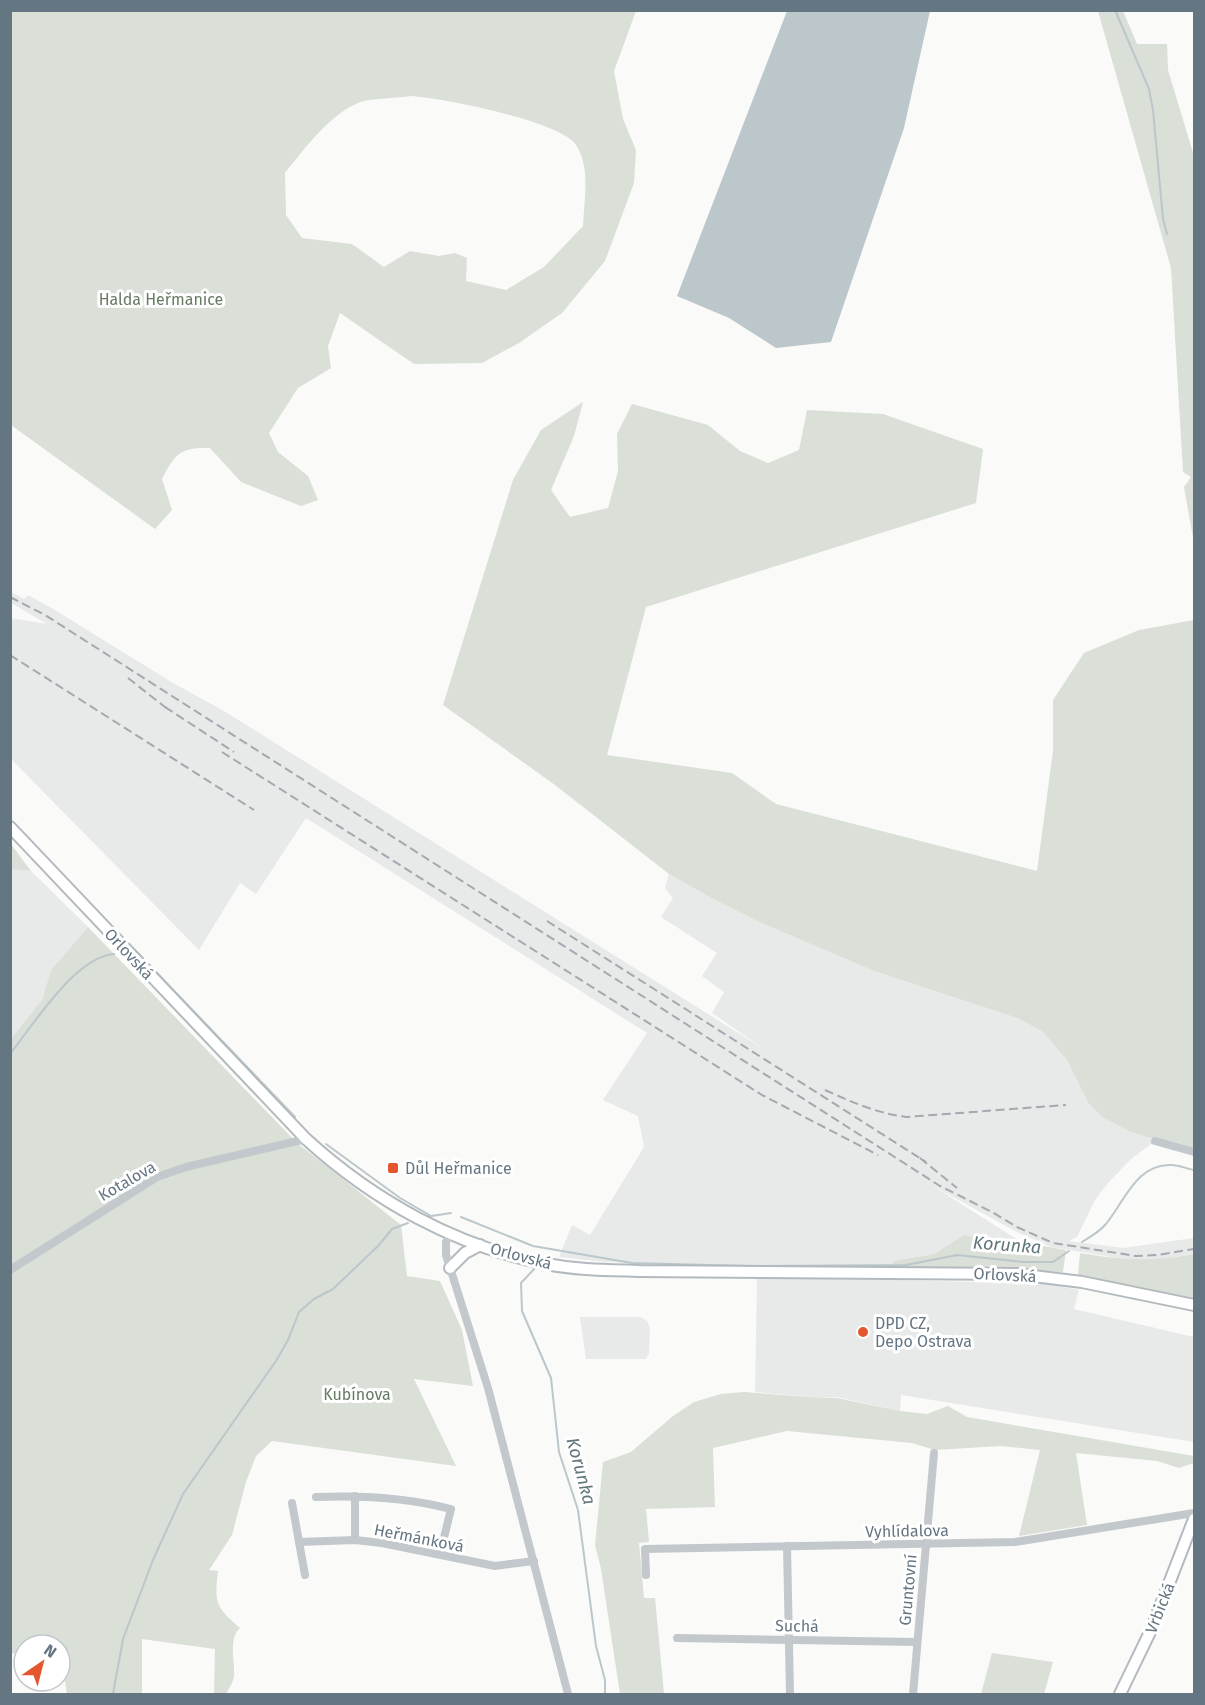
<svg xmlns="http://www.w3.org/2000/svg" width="1205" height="1705" font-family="'Fira Sans',sans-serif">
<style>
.built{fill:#e8e9e9}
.green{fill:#dadfd7;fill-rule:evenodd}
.water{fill:#bbc7cb}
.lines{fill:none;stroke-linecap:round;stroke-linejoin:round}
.stream{stroke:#bbc7cb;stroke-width:2}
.secondary-casing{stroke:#b3babf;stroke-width:14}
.street{stroke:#c3c8cc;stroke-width:8}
.secondary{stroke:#fff;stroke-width:10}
.rail{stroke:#a2aab0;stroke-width:2;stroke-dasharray:9 4.5;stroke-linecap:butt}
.poi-dot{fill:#e4572e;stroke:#fff;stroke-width:2}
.labels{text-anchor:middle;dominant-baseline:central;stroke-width:6;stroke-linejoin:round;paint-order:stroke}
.park-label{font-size:16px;fill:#687a64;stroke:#fff}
.street-label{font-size:16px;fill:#657683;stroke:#fff}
.poi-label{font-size:16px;fill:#657683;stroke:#fff;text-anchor:start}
.water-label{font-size:18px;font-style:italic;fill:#60757c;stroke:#fff}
</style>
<rect width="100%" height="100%" fill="#fafaf8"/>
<!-- built -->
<g class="built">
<polygon points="11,592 24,599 28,595 50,607 173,683 224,711 764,1049 712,1013 724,992 702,976 717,953 661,917 673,898 665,888 669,874 715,900 757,921 874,971 1017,1018 1042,1031 1067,1060 1089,1104 1155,1141 1130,1160 1108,1183 1095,1200 1077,1237 1069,1241 1123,1248 1194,1238 1194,1254 1157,1260 1136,1261 1051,1247 1015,1231 933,1186 1021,1242 1019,1248 964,1235 934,1254 893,1261 891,1270 605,1262 559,1257 572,1225 590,1235 644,1147 638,1116 603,1100 647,1033 306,818 256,894 240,883 199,950 11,759 10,618 47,624 11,603"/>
<polygon points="11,869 31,871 88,927 51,970 42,1000 11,1040"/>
<polygon points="757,1276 1047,1284 1079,1290 1074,1309 1194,1337 1194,1442 901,1395 900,1411 837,1397 822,1398 755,1392"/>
<polygon points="580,1317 640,1317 647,1321 650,1328 649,1353 646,1359 586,1359"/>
</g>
<!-- green -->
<g class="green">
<path d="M11,10L636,11L614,71L623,119L636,150L634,183L605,261L562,313L519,343L482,363L414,364L340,313L328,346L331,368L298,388L269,433L278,452L308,476L318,500L301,506L241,482L210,448C181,447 175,453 162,479L172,510L155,529L11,425ZM411,96C442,98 560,121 576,145C591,167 584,201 583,226L544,267L506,290L466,281L467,258L455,253L439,256L410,251L384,267L352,244L302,238L286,215L285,173C304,149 334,109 364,101C379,98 396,98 411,96Z"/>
<polygon points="1098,11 1123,11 1137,44 1167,44 1168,70 1194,156 1194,543 1184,487 1191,477 1183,472 1171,268"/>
<polygon points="583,402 574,436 551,490 570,517 608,508 618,471 617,434 632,404 708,425 740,451 768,463 799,450 807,410 883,414 983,449 976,503 646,607 607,755 732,773 776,804 1037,871 1053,751 1053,700 1084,653 1139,630 1194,620 1194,1152 1129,1131 1104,1118 1089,1104 1067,1060 1042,1031 1017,1018 874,971 757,921 715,900 669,874 555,785 443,705 513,480 541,430"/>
<polygon points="10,844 11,844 31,871 11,869"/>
<path d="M88,927L296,1142L401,1225L407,1276L440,1281L462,1330L473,1386L414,1379L456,1466L272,1441L256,1456L246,1482L232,1535L209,1570L218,1571C214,1603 216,1607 240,1628C228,1639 235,1662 234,1676C233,1682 229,1689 226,1694H214L215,1649L142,1639V1694H67L59,1643L49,1645H24V1651L11,1654L10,1040L42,1000L51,970Z"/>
<polygon points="964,1235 1019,1248 1021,1242 1066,1250 1063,1272 955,1268 891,1270 893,1261 934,1254"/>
<path d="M1080,1253C1121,1260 1153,1262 1194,1254V1299L1082,1277L1078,1274Z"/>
<polygon points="744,1392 822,1398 837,1398 900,1411 927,1414 948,1406 967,1417 1194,1456 1194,1463 1179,1468 1157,1461 1076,1453 1087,1525 1019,1536 1040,1450 1001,1446 935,1450 912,1443 787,1431 713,1448 715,1507 646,1509 649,1542 639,1543 644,1598 655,1598 664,1694 620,1694 601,1569 595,1545 603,1462 631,1452 673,1416 694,1402 721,1394"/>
<polygon points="992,1653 1053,1662 1044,1694 981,1694"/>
</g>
<!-- water -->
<polygon class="water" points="787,11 930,11 904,128 831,342 776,348 729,318 677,296"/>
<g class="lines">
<!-- stream -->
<g class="stream">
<polyline points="1115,10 1149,89 1153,110 1163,219 1167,234"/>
<polyline points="135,950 295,1117"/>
<path d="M10,1054C34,1024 75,957 114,954"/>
<polyline points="326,1144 400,1198 431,1216"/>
<polyline points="425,1217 451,1213"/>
<polyline points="461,1217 533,1246 632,1263 749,1266"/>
<path d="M1082,1242C1090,1237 1099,1232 1105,1225C1124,1203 1136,1163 1172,1165C1179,1165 1187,1169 1194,1170"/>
<polyline points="537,1266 521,1283 522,1311 551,1378 559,1452 578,1510 596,1646 605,1680 605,1694"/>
<polyline points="760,1266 906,1265 957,1255 1024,1262 1053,1262 1069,1251"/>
<polyline points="113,1694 123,1639 153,1560 183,1494 276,1361 288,1340 299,1312 314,1299 333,1289 379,1245 392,1229 408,1223"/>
</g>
<defs>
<g id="secondary">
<path d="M10,827L306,1139C374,1201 457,1247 547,1264C577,1270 608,1270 639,1271L1017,1274L1082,1282L1194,1305"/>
<polyline points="450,1268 465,1253 480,1245"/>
<polyline points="1120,1694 1151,1630 1194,1519"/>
</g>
</defs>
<!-- secondary casing -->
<use href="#secondary" class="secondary-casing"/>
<!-- street -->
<g class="street">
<polyline points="1155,1141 1194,1152"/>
<polyline points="450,1234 446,1242 446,1255 488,1388 568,1694"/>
<polyline points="10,1270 157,1177 186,1167 306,1139"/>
<path d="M316,1497C362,1495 405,1497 451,1509L440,1554"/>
<polyline points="292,1503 305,1575"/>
<polyline points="355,1540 355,1496"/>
<polyline points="299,1542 355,1540 382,1543 495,1566 534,1561"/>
<polyline points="787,1546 790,1694"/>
<polyline points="646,1575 645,1549 1015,1542 1194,1513"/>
<polyline points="677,1638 917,1642"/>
<polyline points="913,1694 934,1453"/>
</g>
<!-- secondary -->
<use href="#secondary" class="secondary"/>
<!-- rail -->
<g class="rail">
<polyline points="10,597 45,615 940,1186 992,1212 1017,1227 1053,1243 1136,1256 1157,1255 1194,1249"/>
<polyline points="10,655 254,810"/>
<polyline points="128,678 170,711"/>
<polyline points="165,707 234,752"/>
<polyline points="222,752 762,1095 878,1155"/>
<polyline points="547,921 926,1162"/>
<path d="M825,1090C852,1102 876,1113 906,1117L1066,1105"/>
<polyline points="920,1158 957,1188"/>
</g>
</g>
<!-- markers -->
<g class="poi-dot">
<rect x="387" y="1162" width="12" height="12" rx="3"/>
<circle cx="863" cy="1332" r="6"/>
</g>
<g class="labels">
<!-- park labels -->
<g class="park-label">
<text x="161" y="299">Halda Heřmanice</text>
<text x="357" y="1394">Kubínova</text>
</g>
<!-- street labels -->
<g class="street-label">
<text transform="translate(129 954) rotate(47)">Orlovská</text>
<text transform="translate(127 1181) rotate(-30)">Kotalova</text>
<text transform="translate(521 1256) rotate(15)">Orlovská</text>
<text transform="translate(1005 1275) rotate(3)">Orlovská</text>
<text transform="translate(907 1531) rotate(-1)">Vyhlídalova</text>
<text transform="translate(419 1538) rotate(11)">Heřmánková</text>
<text transform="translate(908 1590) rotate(-85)">Gruntovní</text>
<text transform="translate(1160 1608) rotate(-68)">Vrbická</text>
<text transform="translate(797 1626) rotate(1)">Suchá</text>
</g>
<!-- poi labels -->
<g class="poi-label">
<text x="405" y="1168">Důl Heřmanice</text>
<text x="875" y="1323">DPD CZ,<tspan x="875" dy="18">Depo Ostrava</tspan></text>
</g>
<!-- water labels -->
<g class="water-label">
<text transform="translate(1007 1245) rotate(4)">Korunka</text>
<text transform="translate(581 1471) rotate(75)">Korunka</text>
</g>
</g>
<!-- border -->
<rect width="1205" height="1705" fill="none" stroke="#657683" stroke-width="24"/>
<!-- north arrow -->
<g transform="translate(42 1663) rotate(35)"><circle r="28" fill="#ffffff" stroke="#c1c8cd" stroke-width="1.5"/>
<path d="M0-4.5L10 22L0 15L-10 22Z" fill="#e4572e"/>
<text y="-9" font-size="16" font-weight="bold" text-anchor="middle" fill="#657683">N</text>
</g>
</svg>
